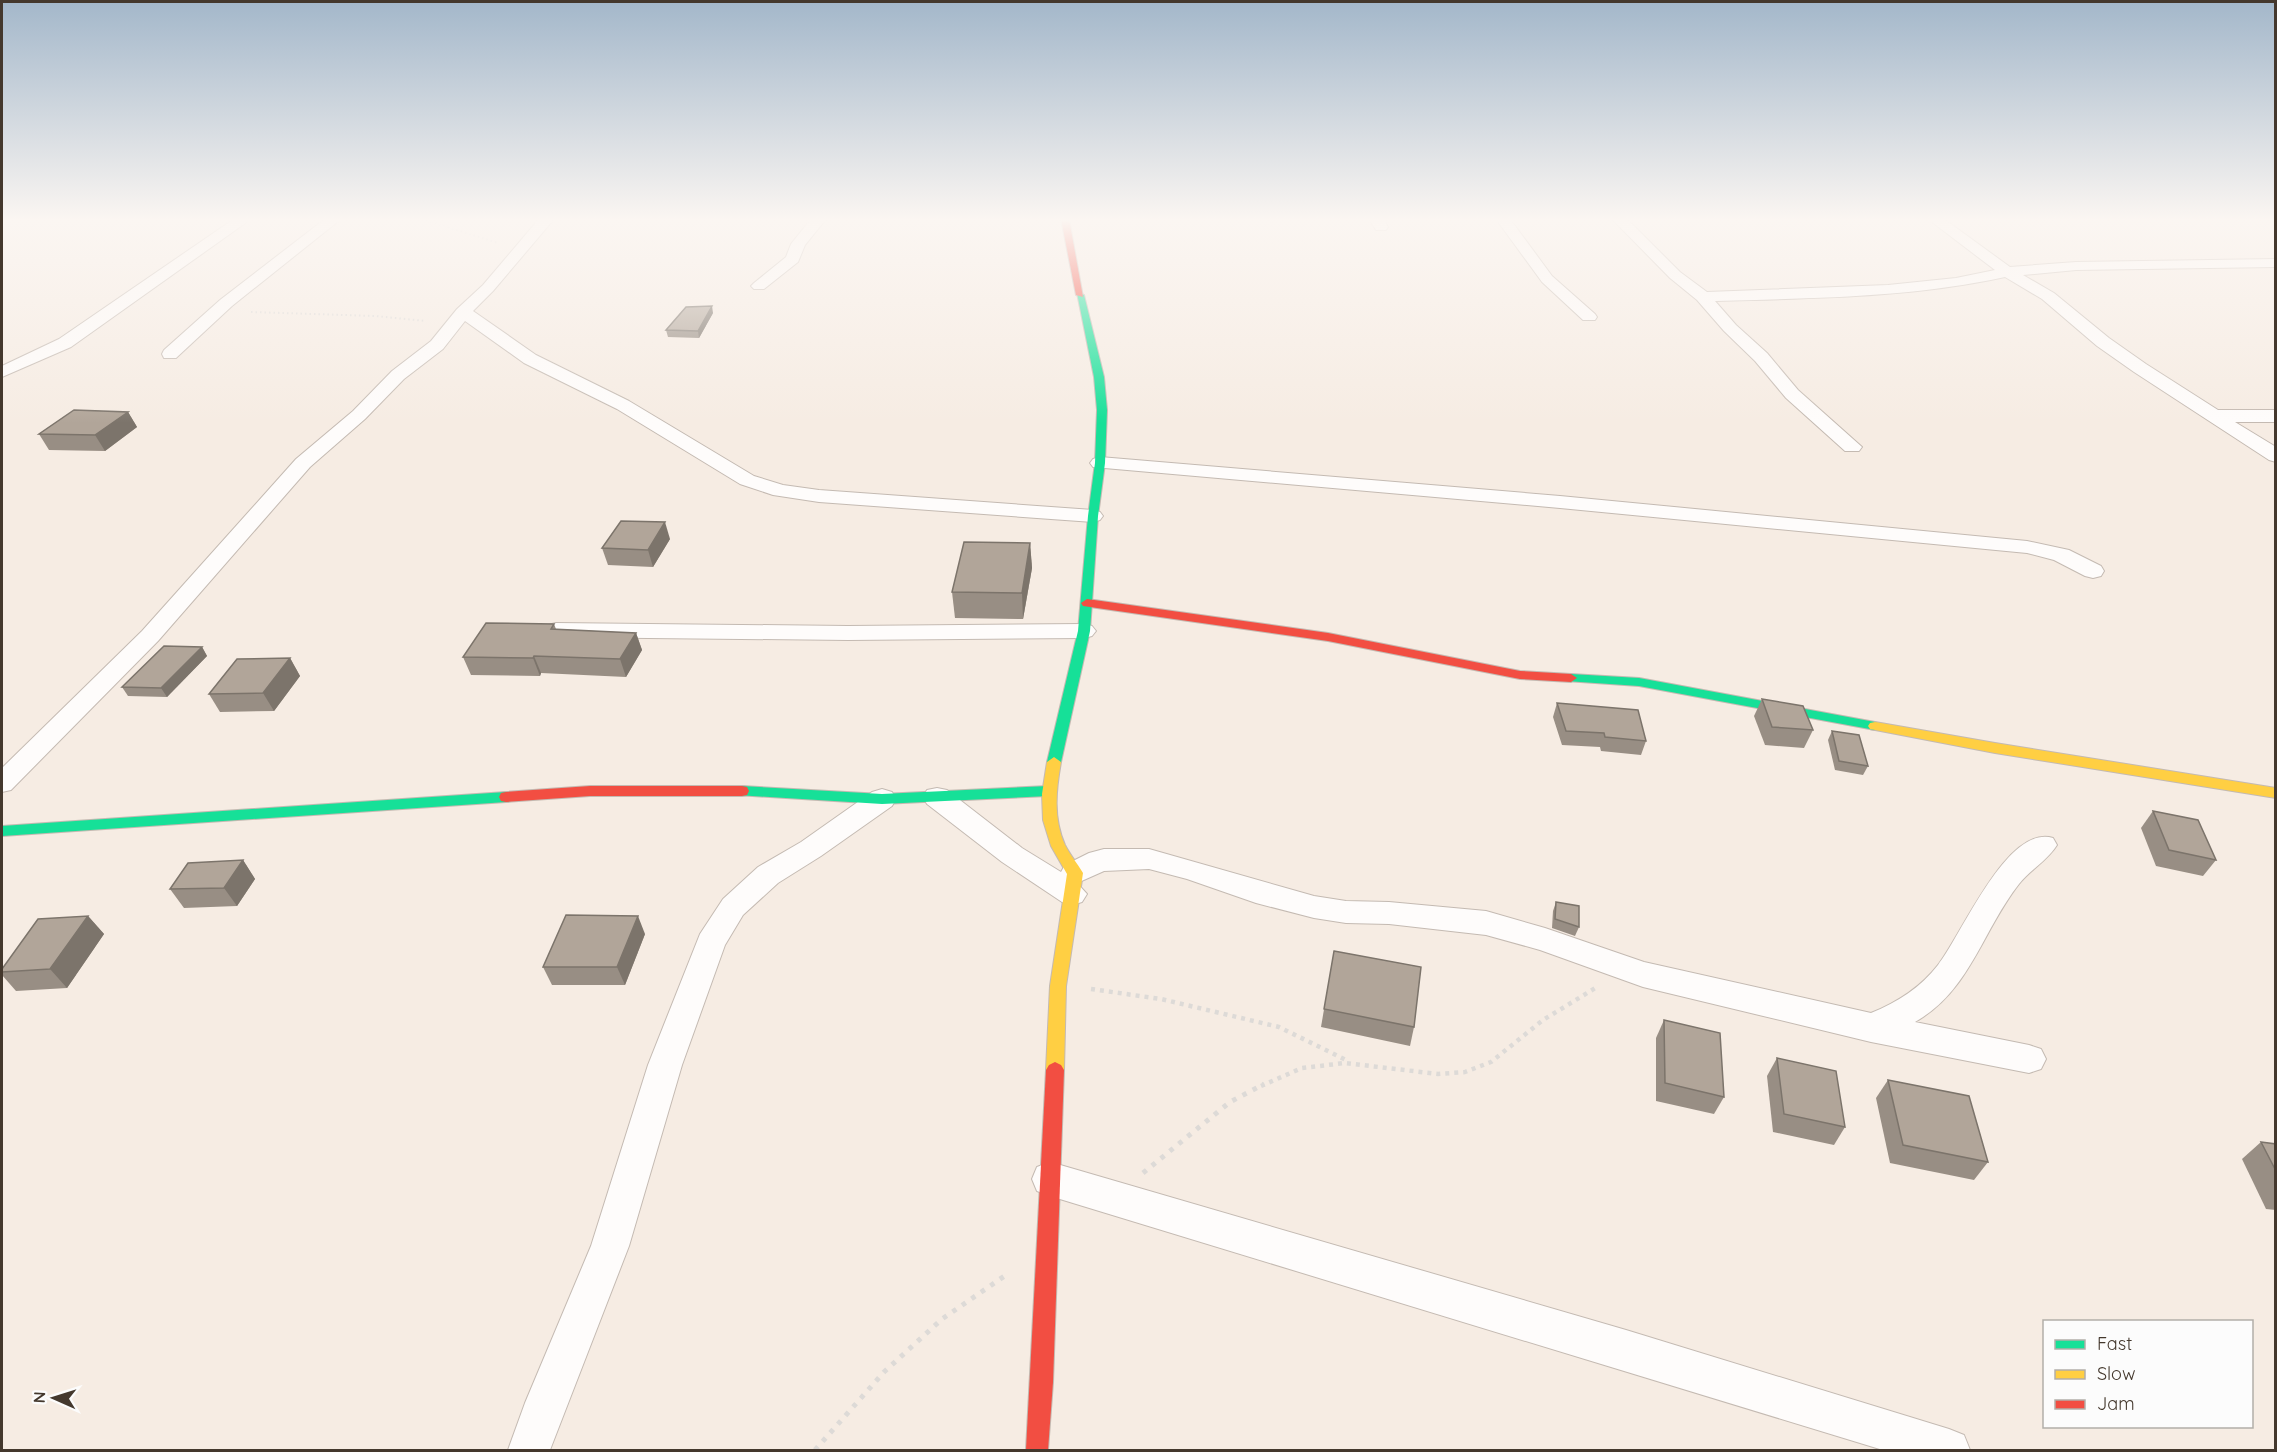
<svg xmlns="http://www.w3.org/2000/svg" width="2277" height="1452" font-family="Quicksand,sans-serif">
<style>
.lines{fill:none;stroke-linecap:round;stroke-linejoin:round}
.street-casing{stroke:#c4bab2;stroke-width:2}
.fast-casing{stroke:#c4bab2;stroke-width:2}
.slow-casing{stroke:#c4bab2;stroke-width:2}
.jam-casing{stroke:#c4bab2;stroke-width:2}
.path-far2{stroke:#dddad7;stroke-width:2;stroke-dasharray:1.5 3;stroke-linecap:butt}
.path-far1{stroke:#dddad7;stroke-width:4.5;stroke-dasharray:4 5;stroke-linecap:butt}
.path{stroke:#dddad7;stroke-width:5;stroke-dasharray:4.5 7;stroke-linecap:butt}
.street{fill:#fefcfb;fill-rule:evenodd}
.fast{fill:#16e098;fill-rule:evenodd}
.slow{fill:#ffcf43;fill-rule:evenodd}
.jam{fill:#f24e42;fill-rule:evenodd}
.wall{fill:#988e84}
.shaded-wall{fill:#7c746b}
.building{fill:#b1a599;stroke:#7c746b;stroke-width:1.5}
</style>
<rect width="100%" height="100%" fill="#f6ece3"/>
<g class="lines">
<defs>
<g id="street">
<polygon points="234,219 251,219 71,347 2,377 2,366 59,339"/>
<polygon points="325,219 341,219 232,306 176,358 164,358 162,354 164,350 220,300"/>
<polygon points="539,219 554,219 493,291 473,311 536,355 629,401 754,476 783,485 819,490 1093,510 1100,512 1103,516 1100,520 1093,522 819,502 773,495 740,484 617,409 524,363 465,321 443,349 404,379 365,419 310,467 158,641 11,790 2,792 2,768 142,631 296,459 353,411 392,371 431,341 457,309 483,285"/>
<polygon points="811,219 826,219 805,245 798,262 764,289 754,289 751,286 754,283 786,257 791,244"/>
<polygon points="1369,219 1383,219 1388,227 1386,230 1376,230"/>
<polygon points="1496,219 1510,219 1552,276 1595,314 1597,317 1595,320 1583,320 1542,282"/>
<path d="M1612,219H1627L1680,272L1707,292L1888,285L1956,278L1995,270L1928,219H1944L2010,267L2076,262L2276,259V267L2076,270L2023,275L2054,293L2109,338L2146,364L2218,410H2276V422H2235L2276,447V462L2269,460L2134,372L2097,346L2042,299L2005,277C1909,298 1812,298 1715,301L1736,325L1767,353L1798,390L1862,447L1859,451H1845L1786,398L1755,361L1724,331L1697,300L1670,278Z"/>
<polygon points="1100,457 1560,496 2027,541 2069,550 2101,566 2104,571 2101,576 2093,578 2085,576 2054,560 2027,553 1560,508 1093,467 1090,463 1093,459"/>
<polygon points="556,623 848,626 1084,624 1092,626 1096,631 1092,636 1084,638 848,640 556,637 548,635 544,630 548,625"/>
<path d="M937,788L947,790L1022,848L1061,872L1065,865L1089,853L1104,849H1149L1314,896L1346,901L1389,902L1486,911L1545,928L1644,962L1871,1013C1898,1002 1920,988 1938,965C1962,935 2007,824 2053,838L2057,845C2048,860 2030,870 2019,884C1982,931 1970,991 1915,1022L2029,1045L2041,1049L2046,1059L2041,1069L2029,1073L1871,1042L1643,987L1540,950L1486,935L1389,924L1346,923L1314,918L1256,903L1187,879L1149,869L1104,871L1077,883L1087,894L1082,902L1072,905L1062,902L1002,862L927,804L923,797L927,790Z"/>
<polygon points="882,789 892,792 896,799 892,806 821,856 778,883 743,915 725,945 682,1065 629,1246 550,1450 508,1450 525,1403 591,1246 648,1065 700,934 723,899 758,867 801,842 872,792"/>
<polygon points="1050,1162 1626,1330 1949,1429 1964,1435 1970,1450 1883,1450 1050,1196 1037,1191 1032,1179 1037,1167"/>
</g>
<g id="fast">
<polygon points="1077,293 1084,295 1104,377 1107,410 1105,463 1098,516 1090,631 1061,762 1054,767 1047,762 1078,631 1088,516 1095,463 1097,410 1094,377"/>
<polygon points="1571,674 1639,678 1875,722 1882,726 1875,730 1639,686 1566,681 1565,678 1566,675"/>
<polygon points="742,786 882,794 1048,786 1053,787 1055,791 1053,795 1048,796 882,804 737,795 735,791 737,787"/>
<polygon points="506,792 511,793 513,797 511,801 506,802 2,836 2,826"/>
</g>
<g id="slow">
<polygon points="1875,722 1995,743 2276,788 2276,798 1995,753 1870,729 1868,726 1870,723"/>
<path d="M1054,757L1061,762C1056,790 1053,818 1065,845C1070,855 1077,863 1083,873L1066,986L1064,1070L1061,1075L1055,1078L1049,1075L1046,1070L1050,986L1067,874L1051,846L1043,820L1042,794L1047,762Z"/>
</g>
<g id="jam">
<polygon points="1061,219 1069,219 1083,297 1076,295"/>
<polygon points="1087,599 1328,633 1520,671 1571,674 1577,678 1571,682 1520,679 1328,641 1083,606 1081,603"/>
<polygon points="590,786 742,786 747,787 749,791 747,795 742,796 590,796 506,802 501,801 499,797 501,793 506,792"/>
<polygon points="1055,1062 1061,1065 1064,1070 1053,1382 1048,1450 1026,1450 1046,1070 1049,1065"/>
</g>
</defs>
<!-- street casing -->
<use href="#street" class="street-casing"/>
<!-- fast casing -->
<use href="#fast" class="fast-casing"/>
<!-- slow casing -->
<use href="#slow" class="slow-casing"/>
<!-- jam casing -->
<use href="#jam" class="jam-casing"/>
<!-- path-far2 -->
<g class="path-far2">
<polyline points="422,219 498,243"/>
<polyline points="251,312 375,316 426,321"/>
</g>
<!-- path-far1 -->
<g class="path-far1">
<polyline points="1091,989 1161,999 1279,1027 1348,1061"/>
<polyline points="1261,1086 1302,1068 1345,1063 1438,1074 1465,1072 1491,1062 1543,1020 1597,987"/>
</g>
<!-- path -->
<g class="path">
<polyline points="1143,1173 1230,1102 1264,1084"/>
<polyline points="815,1450 884,1372 942,1319 1006,1275"/>
</g>
<!-- street -->
<use href="#street" class="street"/>
<!-- fast -->
<use href="#fast" class="fast"/>
<!-- slow -->
<use href="#slow" class="slow"/>
<!-- jam -->
<use href="#jam" class="jam"/>
</g>
<!-- wall -->
<g class="wall">
<polygon points="713,313 699,338 668,337 666,330"/>
<polygon points="128,412 137,427 105,451 49,450 39,434"/>
<polygon points="670,539 653,567 608,565 602,548"/>
<polygon points="1030,543 1032,568 1023,619 955,618 952,592"/>
<polygon points="554,624 556,629 636,633 642,650 626,677 541,673 540,676 471,675 463,657"/>
<polygon points="202,647 207,656 167,697 128,696 122,687"/>
<polygon points="290,658 300,676 274,711 220,712 209,694"/>
<polygon points="1762,699 1813,730 1804,748 1765,745 1754,716"/>
<polygon points="1557,703 1646,741 1641,755 1601,751 1600,747 1562,745 1553,717"/>
<polygon points="1832,731 1868,766 1863,775 1835,770 1828,740"/>
<polygon points="2153,811 2216,860 2203,876 2156,866 2141,828"/>
<polygon points="243,860 255,879 237,906 184,908 170,889"/>
<polygon points="1556,902 1579,927 1575,936 1552,928 1553,911"/>
<polygon points="88,916 104,934 67,988 16,991 2,975 2,969"/>
<polygon points="645,934 625,985 552,985 543,967"/>
<polygon points="1334,951 1414,1027 1410,1046 1321,1027"/>
<polygon points="1664,1020 1724,1097 1714,1114 1656,1101 1656,1038"/>
<polygon points="1777,1058 1845,1127 1834,1145 1773,1132 1767,1076"/>
<polygon points="1888,1080 1988,1162 1974,1180 1890,1163 1876,1098"/>
<polygon points="2261,1142 2276,1144 2276,1210 2266,1209 2242,1159"/>
</g>
<!-- shaded-wall -->
<g class="shaded-wall">
<polygon points="712,306 713,313 699,338 698,331"/>
<polygon points="128,412 137,427 105,451 95,435"/>
<polygon points="665,522 670,539 653,567 648,550"/>
<polygon points="1030,543 1032,568 1023,619 1022,593"/>
<polygon points="636,633 642,650 626,677 620,659"/>
<polygon points="202,647 207,656 167,697 161,688"/>
<polygon points="534,656 541,673 540,676 533,658"/>
<polygon points="290,658 300,676 274,711 263,693"/>
<polygon points="243,860 255,879 237,906 224,888"/>
<polygon points="88,916 104,934 67,988 50,969"/>
<polygon points="638,916 645,934 625,985 617,967"/>
</g>
<!-- building -->
<g class="building">
<polygon points="712,306 698,331 666,330 686,307"/>
<polygon points="74,410 128,412 95,435 39,434"/>
<polygon points="621,521 665,522 648,550 602,548"/>
<polygon points="964,542 1030,543 1022,593 952,592"/>
<polygon points="486,623 554,624 551,629 636,633 620,659 534,656 533,658 463,657"/>
<polygon points="164,646 202,647 161,688 122,687"/>
<polygon points="290,658 263,693 209,694 237,659"/>
<polygon points="1762,699 1803,706 1813,730 1772,727"/>
<polygon points="1557,703 1638,710 1646,741 1605,737 1604,733 1566,731"/>
<polygon points="1832,731 1859,735 1868,766 1839,761"/>
<polygon points="2153,811 2198,820 2216,860 2169,850"/>
<polygon points="243,860 224,888 170,889 188,863"/>
<polygon points="1556,902 1579,906 1579,927 1555,919"/>
<polygon points="566,915 638,916 617,967 543,967"/>
<polygon points="88,916 50,969 2,972 2,969 38,919"/>
<polygon points="1334,951 1421,967 1414,1027 1324,1009"/>
<polygon points="1664,1020 1720,1033 1724,1097 1665,1083"/>
<polygon points="1777,1058 1836,1071 1845,1127 1784,1114"/>
<polygon points="1888,1080 1969,1096 1988,1162 1903,1145"/>
<polygon points="2261,1142 2276,1144 2276,1171"/>
</g>
<!-- sky -->
<linearGradient id="sky" x2="0" y2="1"><stop stop-color="#a3b7ca"/><stop offset="0.52" stop-color="#fbf6f2"/><stop offset="1" stop-color="#fbf6f2" stop-opacity="0"/></linearGradient>
<rect width="2277" height="423" fill="url(#sky)"/>
<!-- border -->
<rect width="2277" height="1452" fill="none" stroke="#44382d" stroke-width="6"/>
<!-- legend -->
<rect x="2043" y="1320" width="210" height="108" fill="#fcfcfc" stroke="#b2aea9" stroke-width="1.5"/>
<rect x="2055" y="1340" width="30" height="9" fill="#16e098" stroke="#b2aea9" stroke-width="1.5"/>
<text x="2097" y="1350" font-size="18" fill="#44382d">Fast</text>
<rect x="2055" y="1370" width="30" height="9" fill="#ffcf43" stroke="#b2aea9" stroke-width="1.5"/>
<text x="2097" y="1380" font-size="18" fill="#44382d">Slow</text>
<rect x="2055" y="1400" width="30" height="9" fill="#f24e42" stroke="#b2aea9" stroke-width="1.5"/>
<text x="2097" y="1410" font-size="18" fill="#44382d">Jam</text>
<!-- north arrow -->
<g transform="translate(54 1398) rotate(273)" stroke="#fcfcfc" stroke-width="4.5" paint-order="stroke">
<path d="M0-4.5L10 22L0 15L-10 22Z" fill="#44382d"/>
<text y="-9" font-size="16" font-weight="bold" text-anchor="middle" fill="#44382d">N</text>
</g>
</svg>
